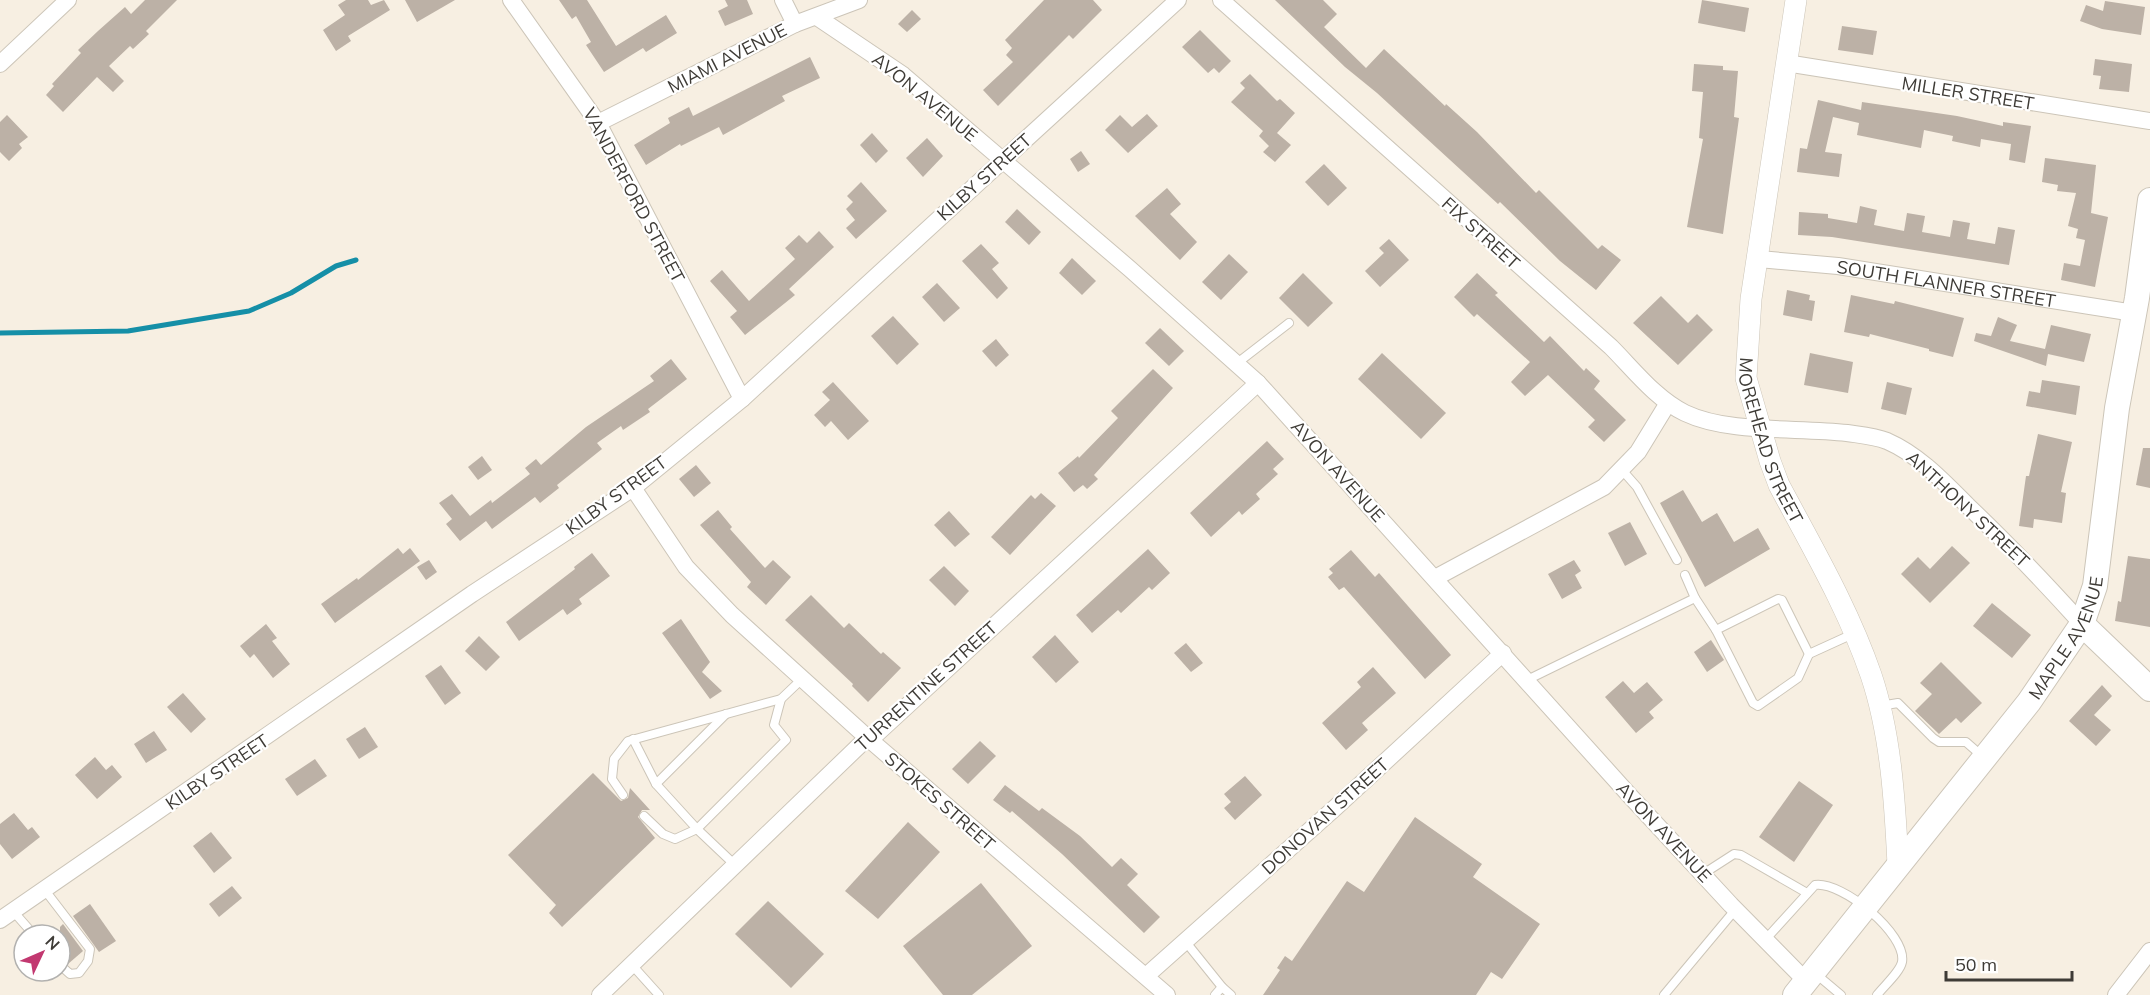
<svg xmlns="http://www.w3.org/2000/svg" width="2150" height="995" font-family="Mulish,sans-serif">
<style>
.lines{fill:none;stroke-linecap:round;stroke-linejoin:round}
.stream{stroke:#158fa7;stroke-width:5}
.building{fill:#bcb1a6}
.service-casing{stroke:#ccc5b8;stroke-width:10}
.minor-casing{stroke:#ccc5b8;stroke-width:18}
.tertiary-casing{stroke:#ccc5b8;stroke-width:22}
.secondary-casing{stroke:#ccc5b8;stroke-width:26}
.service{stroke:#fff;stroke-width:8}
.minor{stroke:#fff;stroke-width:16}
.tertiary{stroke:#fff;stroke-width:21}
.secondary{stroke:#fff;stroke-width:24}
.labels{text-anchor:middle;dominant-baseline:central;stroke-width:4.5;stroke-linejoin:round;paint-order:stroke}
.street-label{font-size:18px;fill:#3e3b36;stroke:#fff}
</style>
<rect width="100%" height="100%" fill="#f7efe2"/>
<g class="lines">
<!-- stream -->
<polyline class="stream" points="0,333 128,331 249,311 291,293 336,266 356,260"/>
</g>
<!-- building -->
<g class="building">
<polygon points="145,0 177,0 146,31 149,34 133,49 130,46 109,66 124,81 113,92 97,77 63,112 46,95 54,86 52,84 81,53 78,50 98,31 125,7 131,14"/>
<polygon points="346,0 368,0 371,5 384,0 390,10 348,36 351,41 336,51 323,30 345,15 338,5"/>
<polygon points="405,0 455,0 417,22"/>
<polygon points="559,0 587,0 616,46 666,15 677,33 646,52 643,48 604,72 586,45 591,42 576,16 572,19"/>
<polygon points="725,0 747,0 753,14 725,26 718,11 728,6"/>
<polygon points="1044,0 1093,0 1102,10 1073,39 1069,35 998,106 983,90 1013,62 1006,55 1012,48 1005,40"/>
<polygon points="1275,0 1323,0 1337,14 1324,27 1366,68 1384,49 1445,106 1446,104 1477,132 1536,193 1539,190 1598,249 1602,245 1621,260 1596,290 1560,261 1500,202 1498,204 1377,93 1345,67"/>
<polygon points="1702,0 1749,8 1745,32 1698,23"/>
<polygon points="2105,1 2145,7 2141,35 2102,29 2080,21 2086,5 2103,11"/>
<polygon points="912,10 921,19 907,32 898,24"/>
<polygon points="1842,26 1877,31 1873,55 1838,50"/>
<polygon points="1200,30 1231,61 1219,73 1214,68 1208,73 1182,47"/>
<polygon points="810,57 820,78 782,96 785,101 723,135 719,127 681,146 680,144 646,165 634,145 670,123 668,118 689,107 693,116"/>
<polygon points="2095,59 2132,64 2129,92 2099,89 2101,76 2093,75"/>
<polygon points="1694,64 1723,66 1723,70 1738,71 1734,117 1739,118 1723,234 1687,227 1703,139 1699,138 1703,92 1692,91"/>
<polygon points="1250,74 1277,101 1280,99 1295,113 1277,133 1291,145 1275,162 1263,152 1269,146 1259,136 1263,131 1231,102 1245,88 1240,83"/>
<polygon points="1818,100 1861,110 1862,102 1957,116 2003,126 2003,122 2031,126 2025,163 2009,160 2011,144 1981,139 1980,147 1952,141 1953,136 1924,130 1921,148 1857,135 1859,123 1833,117 1825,152 1842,154 1839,177 1797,172 1800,148 1807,149"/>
<polygon points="1147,114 1158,126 1128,153 1105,130 1120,115 1132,127"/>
<polygon points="7,115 28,137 19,144 22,148 9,161 0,152 0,122"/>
<polygon points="872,133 888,151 876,163 860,145"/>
<polygon points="927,138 943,156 923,177 906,158"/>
<polygon points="1081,151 1090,164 1078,172 1070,159"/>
<polygon points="2045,158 2096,165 2091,213 2108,217 2095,287 2061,280 2064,263 2080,266 2085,240 2076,238 2078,229 2068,226 2076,193 2057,191 2058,185 2042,182"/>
<polygon points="1324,164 1347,188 1328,206 1305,182"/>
<polygon points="861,182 887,211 856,239 846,228 855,220 846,209 853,202 847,196"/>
<polygon points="1167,188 1181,204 1170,214 1197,242 1180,260 1135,216"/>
<polygon points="1860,206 1877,210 1874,225 1904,231 1907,213 1925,216 1922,232 1950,237 1953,220 1970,223 1967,239 1995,244 1998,227 2015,230 2009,265 1832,237 1798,235 1799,212 1828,214 1828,218 1857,223"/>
<polygon points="1017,209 1041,232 1029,245 1005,222"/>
<polygon points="819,231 834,247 789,289 795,295 745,335 730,317 737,311 710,281 722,270 749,301 795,259 785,248 799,235 807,243"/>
<polygon points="1389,239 1409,260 1380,287 1365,271 1384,253 1379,248"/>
<polygon points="981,244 999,263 992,269 1008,288 997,299 962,261"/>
<polygon points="1229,254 1248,272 1221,300 1202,282"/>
<polygon points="1072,258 1096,281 1082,295 1059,273"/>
<polygon points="1303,273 1333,303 1308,327 1279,298"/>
<polygon points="1477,273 1498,293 1495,295 1544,342 1550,336 1584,371 1586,368 1600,381 1594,389 1626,420 1604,442 1588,427 1595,420 1548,375 1525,396 1511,382 1530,362 1477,314 1474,317 1454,297"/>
<polygon points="937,283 960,308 944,322 922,297"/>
<polygon points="1787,290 1810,295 1809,300 1815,301 1812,321 1783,315"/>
<polygon points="1851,295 1894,304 1895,301 1964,318 1953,357 1929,351 1929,349 1870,334 1869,337 1844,332"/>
<polygon points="1661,296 1688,323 1697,314 1713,330 1678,365 1633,323"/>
<polygon points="893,316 919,344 897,365 871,336"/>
<polygon points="1998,317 2017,325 2010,341 2045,349 2051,325 2091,334 2084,362 2048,354 2046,366 1974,341 1976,333 1991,336"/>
<polygon points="1160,328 1184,351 1169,366 1145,343"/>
<polygon points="996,339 1009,355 996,367 982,351"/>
<polygon points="1382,353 1446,413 1421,439 1358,379"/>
<polygon points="1810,353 1853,362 1848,393 1804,385"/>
<polygon points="671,359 687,379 648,409 650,412 623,430 621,426 597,443 602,449 557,485 559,488 540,503 535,497 492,529 486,521 460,541 446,524 452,519 439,503 452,494 470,516 491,500 492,503 530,474 525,468 536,459 541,465 586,427 654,381 650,376"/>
<polygon points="1153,369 1173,388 1094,475 1098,479 1087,489 1083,485 1074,492 1058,473 1078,456 1079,458 1118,418 1111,411"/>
<polygon points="2042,380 2080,386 2076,415 2026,406 2029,391 2040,393"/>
<polygon points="833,382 869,421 848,440 831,421 825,427 814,415 830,400 822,392"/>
<polygon points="1887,382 1912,388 1906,415 1881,409"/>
<polygon points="2038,434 2072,442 2061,492 2066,493 2062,523 2034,519 2033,528 2019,526 2026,476 2029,476"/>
<polygon points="1267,441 1284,459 1273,469 1278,474 1256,494 1260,499 1242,515 1239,511 1211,537 1190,513"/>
<polygon points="2143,448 2150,448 2150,488 2136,485"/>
<polygon points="482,456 492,470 478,480 468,467"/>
<polygon points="696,465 711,483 694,497 679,479"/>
<polygon points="1683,490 1702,522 1717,513 1734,542 1758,528 1770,549 1705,587 1660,503"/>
<polygon points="1041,493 1056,506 1010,555 991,537 1031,495 1035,499"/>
<polygon points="718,510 732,527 730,529 765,568 773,560 791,577 766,605 747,587 751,582 700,525"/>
<polygon points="949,511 970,534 955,547 934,525"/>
<polygon points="1630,522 1647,554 1625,566 1608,533"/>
<polygon points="1952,546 1970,563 1930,603 1901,574 1918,557 1930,569"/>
<polygon points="398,548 403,554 410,548 420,561 335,623 321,604 357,578 358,580"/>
<polygon points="1148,549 1170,573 1152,590 1149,587 1121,613 1118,610 1092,633 1076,615"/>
<polygon points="1351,550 1375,577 1379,573 1451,655 1425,679 1344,587 1339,590 1328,577 1333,573 1329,569"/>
<polygon points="592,553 610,576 579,599 582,604 567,615 563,609 519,641 506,622 575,569 574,567"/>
<polygon points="2128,556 2150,559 2150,627 2115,621 2118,601 2121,602"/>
<polygon points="429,560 437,572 426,580 417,567"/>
<polygon points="1574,560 1581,571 1575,575 1582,588 1562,599 1548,574"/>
<polygon points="944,566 969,591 955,606 929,580"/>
<polygon points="811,595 844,628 849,623 881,654 883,652 901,668 868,702 852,686 853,684 785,620"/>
<polygon points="1992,603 2031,635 2012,658 1973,626"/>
<polygon points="681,619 710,662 702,672 722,691 710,699 662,633"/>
<polygon points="266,624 277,638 272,641 290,664 273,678 254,654 250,658 240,646"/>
<polygon points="1055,635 1079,662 1056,683 1032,657"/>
<polygon points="479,636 500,657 486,671 465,651"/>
<polygon points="1711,640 1724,660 1707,672 1694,652"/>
<polygon points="1186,643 1203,663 1191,672 1174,653"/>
<polygon points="1941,662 1982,703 1961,723 1956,718 1939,734 1915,711 1932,694 1920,683"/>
<polygon points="441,665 461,693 445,705 425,676"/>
<polygon points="1373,667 1396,693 1362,723 1368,730 1346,750 1322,723 1361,687 1357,682"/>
<polygon points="1623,681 1634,693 1647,682 1663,700 1649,712 1654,718 1636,733 1605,697"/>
<polygon points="2102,685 2112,696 2094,715 2111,730 2096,746 2069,721"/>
<polygon points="183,693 206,719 191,733 167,707"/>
<polygon points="365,727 378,747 359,759 346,739"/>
<polygon points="154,731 167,750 146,763 134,744"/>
<polygon points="980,741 996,756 968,784 952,769"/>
<polygon points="95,757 106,770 112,765 122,777 97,799 75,775"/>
<polygon points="315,759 327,776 297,796 285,779"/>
<polygon points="593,773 621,801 628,798 630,788 650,810 642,810 638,817 655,838 562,927 549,913 556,905 508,855"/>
<polygon points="1245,776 1262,795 1235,820 1224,808 1231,802 1224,794"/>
<polygon points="1799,781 1833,805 1794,862 1759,837"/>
<polygon points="1005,785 1039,811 1042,808 1080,836 1112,867 1121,858 1138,874 1127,885 1160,917 1144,933 1062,854 1012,811 1010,813 993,800"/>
<polygon points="14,813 28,830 32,827 40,837 12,859 0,844 0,824"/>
<polygon points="1415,817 1482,864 1473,877 1540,924 1502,979 1491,972 1476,995 1263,995 1280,970 1277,968 1285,956 1292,961 1347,881 1364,892"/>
<polygon points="908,822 940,852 878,919 845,891"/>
<polygon points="211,832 232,858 214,873 193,846"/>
<polygon points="981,883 1032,946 972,995 943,995 903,946"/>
<polygon points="232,886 242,898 219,917 209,904"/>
<polygon points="768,901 824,954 791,988 735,934"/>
<polygon points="90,904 116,941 99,952 73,916"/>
<polygon points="63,924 83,951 68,964 60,957 60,927"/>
</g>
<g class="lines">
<defs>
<g id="service">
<polyline points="1236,364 1289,323"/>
<polyline points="1622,470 1637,487 1677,560"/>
<polyline points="1695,598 1716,630 1778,599 1782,600 1809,654 1855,633"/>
<polyline points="1716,630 1753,703 1758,706 1798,678 1809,654"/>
<polyline points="1527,680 1695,598 1685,575"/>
<polyline points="1880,706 1898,703 1933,738 1939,742 1966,742 1982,756"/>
<polyline points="633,739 656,784 726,714"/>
<polyline points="656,784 697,829 786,740 774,725 781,699"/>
<polyline points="623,795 612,779 614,759 628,741 781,699 802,679"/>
<polyline points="644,816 663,834 675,839 697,829 735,865"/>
<polyline points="1703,874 1734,854 1741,855 1807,893"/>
<polyline points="44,889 90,949 88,961 79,973 70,974 60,965"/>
<polyline points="13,911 34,935"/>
<path d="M1765,940L1815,885C1842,881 1907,934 1902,962C1900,972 1884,986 1877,995"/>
<polyline points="1185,941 1222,987"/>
<polyline points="632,965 659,995"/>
<polyline points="1816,974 1841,995"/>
<polyline points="1215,995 1222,987 1231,995"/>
<polyline points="1664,995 1735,910"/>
</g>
<g id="minor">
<polyline points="511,0 598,123 742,399"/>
<polyline points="783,0 795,24"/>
<path d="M1221,0L1611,347C1633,369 1656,399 1685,413C1729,434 1798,427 1847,433C1860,435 1874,436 1887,441C1919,455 1944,482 1968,506C2008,544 2045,583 2082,624"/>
<polyline points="817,17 903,75 1130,269 1258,383 1631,797 1731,905 1806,981"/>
<polyline points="1786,63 2150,121"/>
<polyline points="0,64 68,0"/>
<polyline points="598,123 795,24 859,0"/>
<path id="s1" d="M1759,259L1838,266L2134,313"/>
<polyline points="633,488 686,567 732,615 870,740 1167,995"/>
<polyline points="1435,578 1604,487 1638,452 1668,403"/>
<polyline points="0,920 472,594 633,488 742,399 1178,0"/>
<polyline points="1146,976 1336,807 1503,653"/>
<polyline points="600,995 864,741 870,740 1258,383"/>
<polyline points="2116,995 2150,951"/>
</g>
<g id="tertiary">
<path id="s2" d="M1796,0L1751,299L1746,378L1770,461L1779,485C1812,547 1848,608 1871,675C1891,734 1895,803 1898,865"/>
</g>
<g id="secondary">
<polyline points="2082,624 2150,689"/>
<path id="s3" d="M1795,995L2029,702L2082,624L2095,586L2117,408L2137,298L2150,200"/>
</g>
</defs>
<!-- service casing -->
<use href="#service" class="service-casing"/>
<!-- minor casing -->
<use href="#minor" class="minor-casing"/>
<!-- tertiary casing -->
<use href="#tertiary" class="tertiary-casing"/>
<!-- secondary casing -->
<use href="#secondary" class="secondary-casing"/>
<!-- service -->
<use href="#service" class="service"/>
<!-- minor -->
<use href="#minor" class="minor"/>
<!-- tertiary -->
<use href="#tertiary" class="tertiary"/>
<!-- secondary -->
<use href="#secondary" class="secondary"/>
</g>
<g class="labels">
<!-- street labels -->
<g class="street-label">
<text transform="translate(727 58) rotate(-27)">MIAMI AVENUE</text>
<text transform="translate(1968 93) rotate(9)">MILLER STREET</text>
<text transform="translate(925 97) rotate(39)">AVON AVENUE</text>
<text transform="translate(984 177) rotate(-42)">KILBY STREET</text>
<text transform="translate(634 195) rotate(62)">VANDERFORD STREET</text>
<text transform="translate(1481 233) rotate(42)">FIX STREET</text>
<text stroke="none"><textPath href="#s1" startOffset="189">SOUTH FLANNER STREET</textPath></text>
<text stroke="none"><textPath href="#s2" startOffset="448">MOREHEAD STREET</textPath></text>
<text transform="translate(1338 471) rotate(48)">AVON AVENUE</text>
<text transform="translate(616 495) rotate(-36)">KILBY STREET</text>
<text transform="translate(1968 509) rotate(43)">ANTHONY STREET</text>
<text stroke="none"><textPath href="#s3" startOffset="450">MAPLE AVENUE</textPath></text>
<text transform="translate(926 686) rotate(-42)">TURRENTINE STREET</text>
<text transform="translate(217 772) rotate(-34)">KILBY STREET</text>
<text transform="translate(940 801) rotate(41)">STOKES STREET</text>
<text transform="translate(1325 816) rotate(-42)">DONOVAN STREET</text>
<text transform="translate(1664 832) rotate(47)">AVON AVENUE</text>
</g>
</g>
<!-- north arrow -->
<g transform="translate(42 953) rotate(46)"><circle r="28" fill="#ffffff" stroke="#b2b1af" stroke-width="1.5"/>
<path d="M0-4.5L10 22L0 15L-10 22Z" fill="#c23870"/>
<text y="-9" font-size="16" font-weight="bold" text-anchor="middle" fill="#3e3b36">N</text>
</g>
<!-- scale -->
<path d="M1946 971v9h126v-9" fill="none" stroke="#3e3b36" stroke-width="3"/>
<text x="1955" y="971" font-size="18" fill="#3e3b36" stroke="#ffffff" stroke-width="4.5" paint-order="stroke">50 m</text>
</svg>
